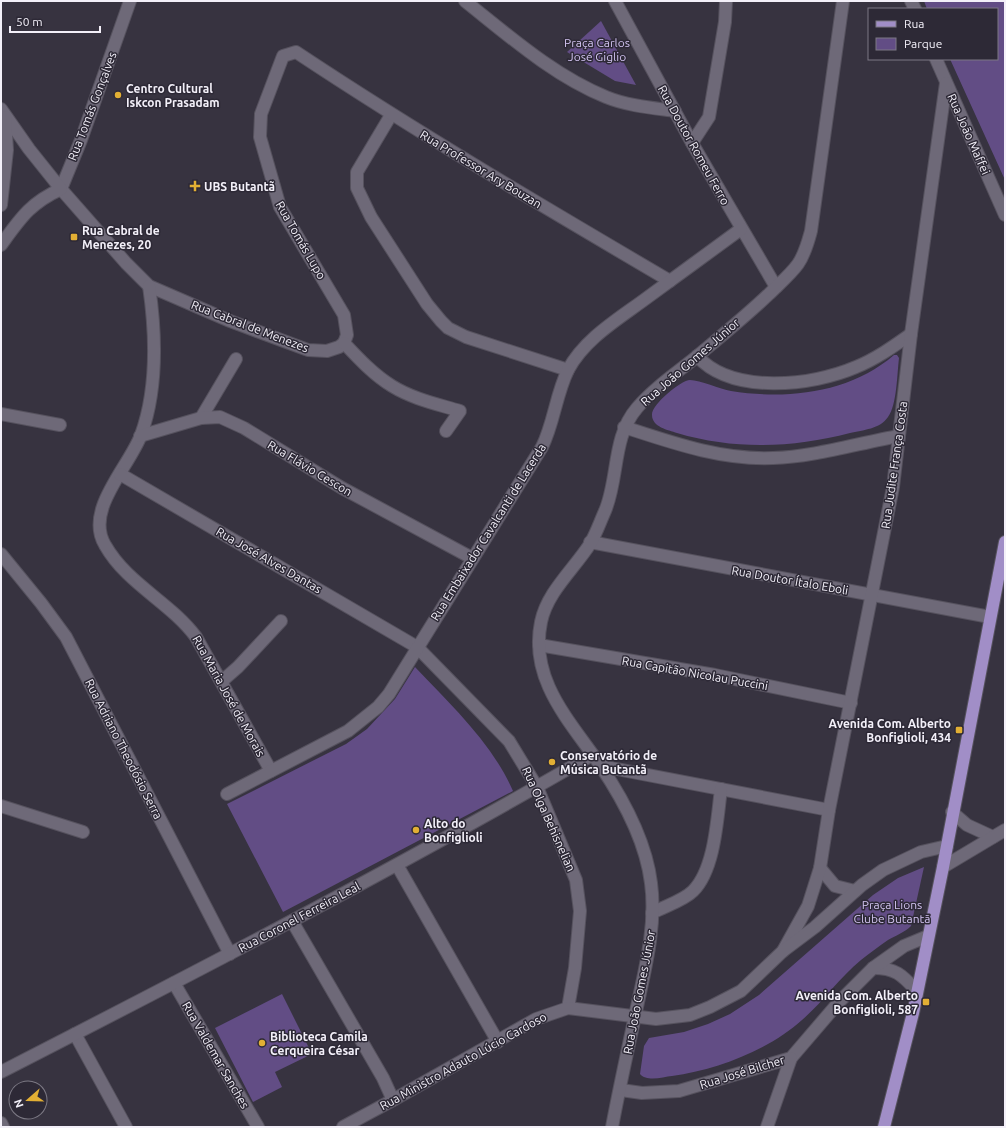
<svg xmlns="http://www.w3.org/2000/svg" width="1006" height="1128" font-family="Ubuntu,sans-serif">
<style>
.green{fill:#624d85}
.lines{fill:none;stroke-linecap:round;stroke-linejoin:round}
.minor-casing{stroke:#56525e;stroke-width:14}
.major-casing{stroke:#56525e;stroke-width:14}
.minor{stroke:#6e6978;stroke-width:12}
.major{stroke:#a18ec7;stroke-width:12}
.poi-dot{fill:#e2af34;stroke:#2d2936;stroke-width:1.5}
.labels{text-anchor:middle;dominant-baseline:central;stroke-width:3;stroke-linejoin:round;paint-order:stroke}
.park-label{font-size:12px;fill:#d2c3f0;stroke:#2d2936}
.poi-label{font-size:12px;font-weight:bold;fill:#f3f0f9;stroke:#2d2936;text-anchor:start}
.street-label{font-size:12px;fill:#f3f0f9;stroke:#2d2936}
</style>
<rect width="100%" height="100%" fill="#373340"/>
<!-- green -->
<g class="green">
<polygon points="924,1 1005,1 1005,180 950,59 997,59 997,9 927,9"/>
<polygon points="601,21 636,85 615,81 567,52"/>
<path d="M894,355H897L899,358C897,374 897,405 888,417C880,429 863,430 850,433C793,448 734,450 677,433C668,430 652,427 652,415C651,405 681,380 690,380C700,380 720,389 731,391C787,400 850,393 894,355Z"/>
<path d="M415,667C451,705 492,743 513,791L283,912L227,804L346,744L367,729L395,699Z"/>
<path d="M924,867L911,926C905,932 895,936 888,940C879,946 870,953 861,960C839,978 823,1002 802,1020C769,1050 716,1070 672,1076C663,1077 647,1082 640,1074L644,1046L649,1038L684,1032L708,1024L730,1014L759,995L873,895L898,878Z"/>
<polygon points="282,994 312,1054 275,1072 282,1087 253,1102 215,1028"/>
</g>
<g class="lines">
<defs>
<g id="minor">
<polyline points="130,1 81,140 61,189 126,263 149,286 230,321 308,350 327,351 339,347 344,343"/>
<path d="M465,1C509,36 554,76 606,97C628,106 653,108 675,111"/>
<polyline points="615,1 692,143 776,287"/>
<polyline points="911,1 915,9"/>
<polyline points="936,59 1005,215"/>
<path d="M1,109L29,149L61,189C30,203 20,219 1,245"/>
<polyline points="391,115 357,172 357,188 371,217 427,304 441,321 448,328 466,337 568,370"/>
<polyline points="692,143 709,117 725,22 726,1"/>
<polyline points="1,205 7,150 5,117"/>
<path d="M149,286C156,334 158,388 141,435C129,467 84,510 105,545C127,584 170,602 196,637L271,771"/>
<path d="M344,343L347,335L344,315L280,207L260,137L261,114L283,56L296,52C418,133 544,207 670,281"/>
<path d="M344,343C359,359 374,375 392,386C413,399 437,404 460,411L446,431"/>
<path d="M697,356C732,395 812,386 856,367C876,359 894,346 911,334"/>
<polyline points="1,414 60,425"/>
<polyline points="201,418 236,359"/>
<path d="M624,427C673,443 721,460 773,458C813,457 859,443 899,436"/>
<polyline points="140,436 201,418 220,417 244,428 342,488 472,558"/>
<polyline points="120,474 417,647 509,741 537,787 576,880 580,911 575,968 568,1008"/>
<polyline points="590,542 990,617"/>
<polyline points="1,554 41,603 66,637 230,954"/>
<polyline points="539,645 715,675 851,703"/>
<polyline points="222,681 238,667 281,621"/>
<polyline points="601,766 829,810"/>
<path d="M227,794L348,731L378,707L389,694L542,447C554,423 556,394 568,370C585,338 620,318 648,297C679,274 710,252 741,229"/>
<polyline points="1,806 83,832"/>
<polyline points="952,812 967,825 993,837"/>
<polyline points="397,865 498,1042"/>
<polyline points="943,867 1005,830"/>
<polyline points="820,868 835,886 855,891"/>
<path d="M652,913C665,906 683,901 693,891C715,869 717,819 721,789"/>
<polyline points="292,921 383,1078 393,1100"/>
<polyline points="783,951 808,906 820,868 829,810 893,487 911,334 946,83"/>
<path d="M873,968C896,968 902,975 917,991"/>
<polyline points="174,983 258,1127"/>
<polyline points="75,1034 126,1127"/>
<path d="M1,1072C200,970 399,867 592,755"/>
<polyline points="621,1090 642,1093 679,1091 791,1058 839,1002 873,968 904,946 928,936"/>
<polyline points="1,1123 3,1127"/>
<polyline points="343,1127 393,1100 536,1019 568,1008 656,1019 690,1015 710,1007 741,991 783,951 815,927 862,885 883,870 921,852 947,846"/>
<path d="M612,1127C619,1090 627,1053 635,1016C644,973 657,927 651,883C646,842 623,799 600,765C570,721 529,680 541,622C547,592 574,569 590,544C596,534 600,522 605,511C619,478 612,437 637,408C653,389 675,374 695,358C720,337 746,316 769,294C779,284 790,275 798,264C805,254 808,242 811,231L843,1"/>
<polyline points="767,1127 791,1058"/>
</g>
<polyline id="major" points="884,1127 913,1013 943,867 1005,542"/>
</defs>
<!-- minor casing -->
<use href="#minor" class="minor-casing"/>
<!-- major casing -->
<use href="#major" class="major-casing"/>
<!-- minor -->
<use href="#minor" class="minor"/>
<!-- major -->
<use href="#major" class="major"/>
</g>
<!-- markers -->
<g class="poi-dot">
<circle cx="118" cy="95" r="4"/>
<path d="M193 180h4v4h4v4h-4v4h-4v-4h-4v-4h4z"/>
<rect x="70" y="233" width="8" height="8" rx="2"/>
<rect x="955" y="726" width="8" height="8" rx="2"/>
<circle cx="552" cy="762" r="4"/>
<circle cx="416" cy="830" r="4"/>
<rect x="922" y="998" width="8" height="8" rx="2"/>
<circle cx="262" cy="1043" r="4"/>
</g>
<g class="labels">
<!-- park labels -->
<g class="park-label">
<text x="597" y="42">Praça Carlos<tspan x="597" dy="14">José Giglio</tspan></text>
<text x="892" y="904">Praça Lions<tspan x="892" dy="14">Clube Butantã</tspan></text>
</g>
<!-- poi labels -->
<g class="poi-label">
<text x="126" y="88">Centro Cultural<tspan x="126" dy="14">Iskcon Prasadam</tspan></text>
<text x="204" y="186">UBS Butantã</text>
<text x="82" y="230">Rua Cabral de<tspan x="82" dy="14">Menezes, 20</tspan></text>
<text x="951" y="723" text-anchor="end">Avenida Com. Alberto<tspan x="951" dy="14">Bonfiglioli, 434</tspan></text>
<text x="560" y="755">Conservatório de<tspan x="560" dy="14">Música Butantã</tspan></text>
<text x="424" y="823">Alto do<tspan x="424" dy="14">Bonfiglioli</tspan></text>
<text x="918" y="995" text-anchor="end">Avenida Com. Alberto<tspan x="918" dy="14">Bonfiglioli, 587</tspan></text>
<text x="270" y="1036">Biblioteca Camila<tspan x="270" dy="14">Cerqueira César</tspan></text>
</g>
<!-- street labels -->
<g class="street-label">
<text transform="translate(92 106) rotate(-69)">Rua Tomás Gonçalves</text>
<text transform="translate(969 134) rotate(66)">Rua João Maffei</text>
<text transform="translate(694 145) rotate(61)">Rua Doutor Romeu Ferro</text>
<text transform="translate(481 169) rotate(31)">Rua Professor Ary Bouzan</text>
<text transform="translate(301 240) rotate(60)">Rua Tomás Lupo</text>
<text transform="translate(250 326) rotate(21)">Rua Cabral de Menezes</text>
<text transform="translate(690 362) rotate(-41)">Rua João Gomes Júnior</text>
<text transform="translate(894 465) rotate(-82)">Rua Judite França Costa</text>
<text transform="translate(310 468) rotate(31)">Rua Flávio Cescon</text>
<text transform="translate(488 532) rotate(-58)">Rua Embaixador Cavalcanti de Lacerda</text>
<text transform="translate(269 560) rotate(30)">Rua José Alves Dantas</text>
<text transform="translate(790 580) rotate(10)">Rua Doutor Ítalo Eboli</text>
<text transform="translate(695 673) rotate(10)">Rua Capitão Nicolau Puccini</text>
<text transform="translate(229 696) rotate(61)">Rua Maria José de Morais</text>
<text transform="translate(124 749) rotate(63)">Rua Adriano Theodósio Serra</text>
<text transform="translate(549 819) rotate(66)">Rua Olga Behisnelian</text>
<text transform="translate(299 917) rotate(-28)">Rua Coronel Ferreira Leal</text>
<text transform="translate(639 992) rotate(-79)">Rua João Gomes Júnior</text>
<text transform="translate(216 1055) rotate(60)">Rua Valdemar Sanches</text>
<text transform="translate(463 1061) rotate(-29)">Rua Ministro Adauto Lúcio Cardoso</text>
<text transform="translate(742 1072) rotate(-17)">Rua José Bilcher</text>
</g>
</g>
<!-- border -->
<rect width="1006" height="1128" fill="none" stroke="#f3f0f9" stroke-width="4"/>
<!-- legend -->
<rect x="868" y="8" width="130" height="52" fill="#2d2936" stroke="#7c7984"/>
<rect x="876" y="21" width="20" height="6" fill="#a18ec7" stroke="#7c7984"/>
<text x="904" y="28" font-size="12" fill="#f3f0f9">Rua</text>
<rect x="876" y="38" width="20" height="12" fill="#624d85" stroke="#7c7984"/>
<text x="904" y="48" font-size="12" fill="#f3f0f9">Parque</text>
<!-- north arrow -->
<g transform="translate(28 1100) rotate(250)"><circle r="19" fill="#2d2936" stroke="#7c7984"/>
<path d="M0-3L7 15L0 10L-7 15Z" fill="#e2af34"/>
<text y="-6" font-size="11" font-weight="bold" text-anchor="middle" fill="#f3f0f9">N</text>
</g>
<!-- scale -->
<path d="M10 26v6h90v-6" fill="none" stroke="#f3f0f9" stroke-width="2"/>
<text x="16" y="26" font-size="12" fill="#f3f0f9" stroke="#2d2936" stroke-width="3" paint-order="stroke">50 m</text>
</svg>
